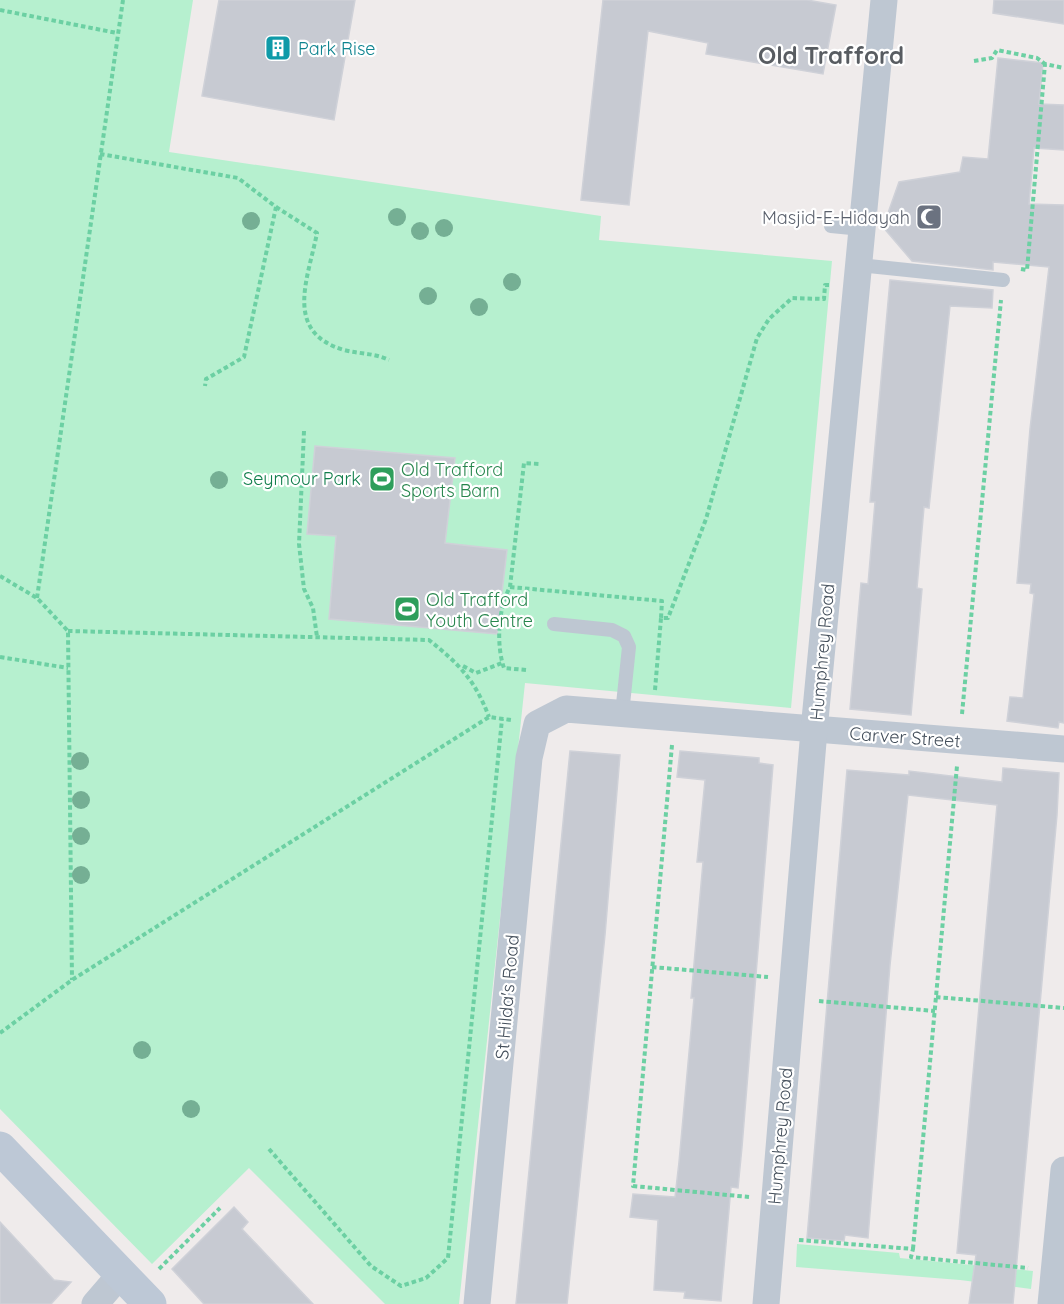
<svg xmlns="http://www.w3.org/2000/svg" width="1064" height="1304" font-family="Quicksand,sans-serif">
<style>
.green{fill:#b6f0cf}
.building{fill:#c7cad2;stroke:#cfd1d8;stroke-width:1.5}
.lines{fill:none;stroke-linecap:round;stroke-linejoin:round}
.path{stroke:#6cd0a3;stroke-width:4;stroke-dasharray:4.5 3;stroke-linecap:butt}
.service{stroke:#bec7d2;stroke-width:14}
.minor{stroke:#bec7d2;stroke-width:27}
.secondary{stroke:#bdc8d6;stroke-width:33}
.tree{fill:#75af94}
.labels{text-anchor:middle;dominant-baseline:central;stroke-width:4.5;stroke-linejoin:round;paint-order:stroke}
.culture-label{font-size:18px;fill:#0d838f;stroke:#fff;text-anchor:start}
.worship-label{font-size:18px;fill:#5b616d;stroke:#fff;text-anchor:end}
.leisure-label{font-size:18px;fill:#27864d;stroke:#fff;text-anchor:start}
.park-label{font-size:18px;fill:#117e4c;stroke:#fff}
.street-label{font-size:18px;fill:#434e5a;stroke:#fff}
.district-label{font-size:24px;font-weight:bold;fill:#585c61;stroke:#fff}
</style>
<rect width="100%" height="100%" fill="#efebeb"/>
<!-- green -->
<g class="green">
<polygon points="0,0 193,0 169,152 601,216 599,240 832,261 791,708 525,683 459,1304 385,1304 249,1168 152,1264 0,1109"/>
<polygon points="797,1244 899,1253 900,1258 1033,1271 1031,1289 960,1280 796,1267"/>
</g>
<!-- building -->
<g class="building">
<polygon points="219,0 355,0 334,120 202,96"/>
<polygon points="603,0 807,0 836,5 823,74 706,54 708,43 648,31 629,205 581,200"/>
<polygon points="994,0 1064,0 1064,24 993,13"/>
<polygon points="998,58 1043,63 1039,104 1064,105 1064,150 1034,148 1029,204 1064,205 1064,723 1059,722 1058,728 1007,721 1010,697 1023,698 1034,594 1030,593 1031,584 1017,583 1030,429 1049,267 993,262 993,270 912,261 883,227 899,182 960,172 963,157 988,159"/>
<polygon points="890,280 993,290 992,308 950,306 929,508 924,507 917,588 922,589 911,715 850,709 861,583 868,584 875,502 870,502"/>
<polygon points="315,446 455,458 445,543 507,550 497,634 329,619 336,536 307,534"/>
<polygon points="570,751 620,755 605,935 567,1304 516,1304"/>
<polygon points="680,751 759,758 759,763 773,765 742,1147 738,1188 731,1187 721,1301 684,1298 685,1292 654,1290 658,1220 630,1217 633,1194 675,1197 679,1162 694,998 691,998 703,862 697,862 705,780 677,777"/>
<polygon points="1003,768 1059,773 1057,815 1013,1304 969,1304 976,1255 957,1253 997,805 908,795 890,965 868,1238 845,1235 844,1241 807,1238 847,770 909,775 909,771 1002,782"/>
<polygon points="234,1207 248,1222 242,1229 313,1304 204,1304 172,1269"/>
<polygon points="0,1222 54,1280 71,1282 51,1304 0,1304"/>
</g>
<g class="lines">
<!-- path -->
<g class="path">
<polyline points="0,10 117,33"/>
<polyline points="974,61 992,58 997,50 1037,58 1045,64"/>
<polyline points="100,154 238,178 276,207 244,357 206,379 205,386"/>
<path d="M276,207L317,233C308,279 283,332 344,350C360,354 374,353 389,360"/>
<polyline points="1021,269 1027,270 1045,64 1064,68"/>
<polyline points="304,431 299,544 304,589 313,608 317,637"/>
<polyline points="0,576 37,598 68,631 72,980"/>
<polyline points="510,587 662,601 661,618"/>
<polyline points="37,598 123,0"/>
<path d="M68,631L429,640C460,665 475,680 489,717"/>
<polyline points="0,657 68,668"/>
<polyline points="463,666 476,673 502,663"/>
<path d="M526,670L504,668C496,645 498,608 510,587L524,463L540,464"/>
<polyline points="655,690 661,618 668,618 706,519 757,338 769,319 792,298 824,299 825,285 829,285"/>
<polyline points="962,714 1001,300"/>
<polyline points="672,745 633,1186 749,1197"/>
<polyline points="652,967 768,977"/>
<polyline points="936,997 1064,1008"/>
<polyline points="819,1001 935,1011"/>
<polyline points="0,1033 72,980 489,717 511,720"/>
<polyline points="269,1149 371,1266 401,1286 426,1278 448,1258 502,719"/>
<polyline points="799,1240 913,1249 911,1257 1028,1268"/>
<polyline points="913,1249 957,766"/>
<polyline points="159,1269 220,1208"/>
</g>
<!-- service -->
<g class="service">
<polyline points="831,226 862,229"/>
<polyline points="859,265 1003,280"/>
<polyline points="554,624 612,630 624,636 629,647 622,714"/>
</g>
<!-- minor -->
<g class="minor">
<polyline points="95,1304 120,1275"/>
<polyline points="477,1304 529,758 537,724 566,709 1064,749"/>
<polyline points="766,1304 814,730 884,0"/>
<polyline points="1051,1304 1064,1170"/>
</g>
<!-- secondary -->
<polyline class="secondary" points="0,1148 150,1304"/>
</g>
<!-- trees -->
<g class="tree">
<circle cx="397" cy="217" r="9"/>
<circle cx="251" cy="221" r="9"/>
<circle cx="444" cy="228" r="9"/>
<circle cx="420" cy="231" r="9"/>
<circle cx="512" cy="282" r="9"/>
<circle cx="428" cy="296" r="9"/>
<circle cx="479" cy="307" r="9"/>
<circle cx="219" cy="480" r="9"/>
<circle cx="80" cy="761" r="9"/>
<circle cx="81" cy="800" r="9"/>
<circle cx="81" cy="836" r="9"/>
<circle cx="81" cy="875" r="9"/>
<circle cx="142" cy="1050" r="9"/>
<circle cx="191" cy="1109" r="9"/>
</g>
<!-- icons -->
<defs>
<symbol id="building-square" viewBox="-11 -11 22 22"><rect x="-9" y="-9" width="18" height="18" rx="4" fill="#0f9aa8" stroke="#fff"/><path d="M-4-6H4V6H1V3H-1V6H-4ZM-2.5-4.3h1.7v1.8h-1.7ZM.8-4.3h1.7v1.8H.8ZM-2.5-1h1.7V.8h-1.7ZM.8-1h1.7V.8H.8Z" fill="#fff"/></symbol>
<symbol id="mosque-square" viewBox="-11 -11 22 22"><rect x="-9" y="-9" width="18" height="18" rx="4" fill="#6b7280" stroke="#fff"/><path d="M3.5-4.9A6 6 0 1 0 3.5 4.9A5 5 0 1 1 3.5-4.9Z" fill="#fff"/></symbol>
<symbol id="stadium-square" viewBox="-11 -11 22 22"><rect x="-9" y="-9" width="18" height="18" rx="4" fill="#2e9e5b" stroke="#fff"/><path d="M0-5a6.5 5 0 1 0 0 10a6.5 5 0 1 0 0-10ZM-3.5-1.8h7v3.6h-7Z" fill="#fff"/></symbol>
</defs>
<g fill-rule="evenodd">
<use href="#building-square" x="263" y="33" width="30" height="30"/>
<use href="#mosque-square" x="914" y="202" width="30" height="30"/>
<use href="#stadium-square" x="367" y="464" width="30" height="30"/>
<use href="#stadium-square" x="392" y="594" width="30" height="30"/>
</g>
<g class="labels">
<!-- culture labels -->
<g class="culture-label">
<text x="298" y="48">Park Rise</text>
</g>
<!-- worship labels -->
<g class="worship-label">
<text x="910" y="217">Masjid-E-Hidayah</text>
</g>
<!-- leisure labels -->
<g class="leisure-label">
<text x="401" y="469">Old Trafford<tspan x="401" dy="21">Sports Barn</tspan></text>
<text x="426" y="599">Old Trafford<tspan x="426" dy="21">Youth Centre</tspan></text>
</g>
<!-- park labels -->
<g class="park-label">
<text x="302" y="478">Seymour Park</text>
</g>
<!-- street labels -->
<g class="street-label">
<text transform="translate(822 652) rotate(-85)">Humphrey Road</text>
<text transform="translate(905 737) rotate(4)">Carver Street</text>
<text transform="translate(507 997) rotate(-85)">St Hilda's Road</text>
<text transform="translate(780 1136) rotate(-85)">Humphrey Road</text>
</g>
<!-- district labels -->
<g class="district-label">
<text x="831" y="55">Old Trafford</text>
</g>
</g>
</svg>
